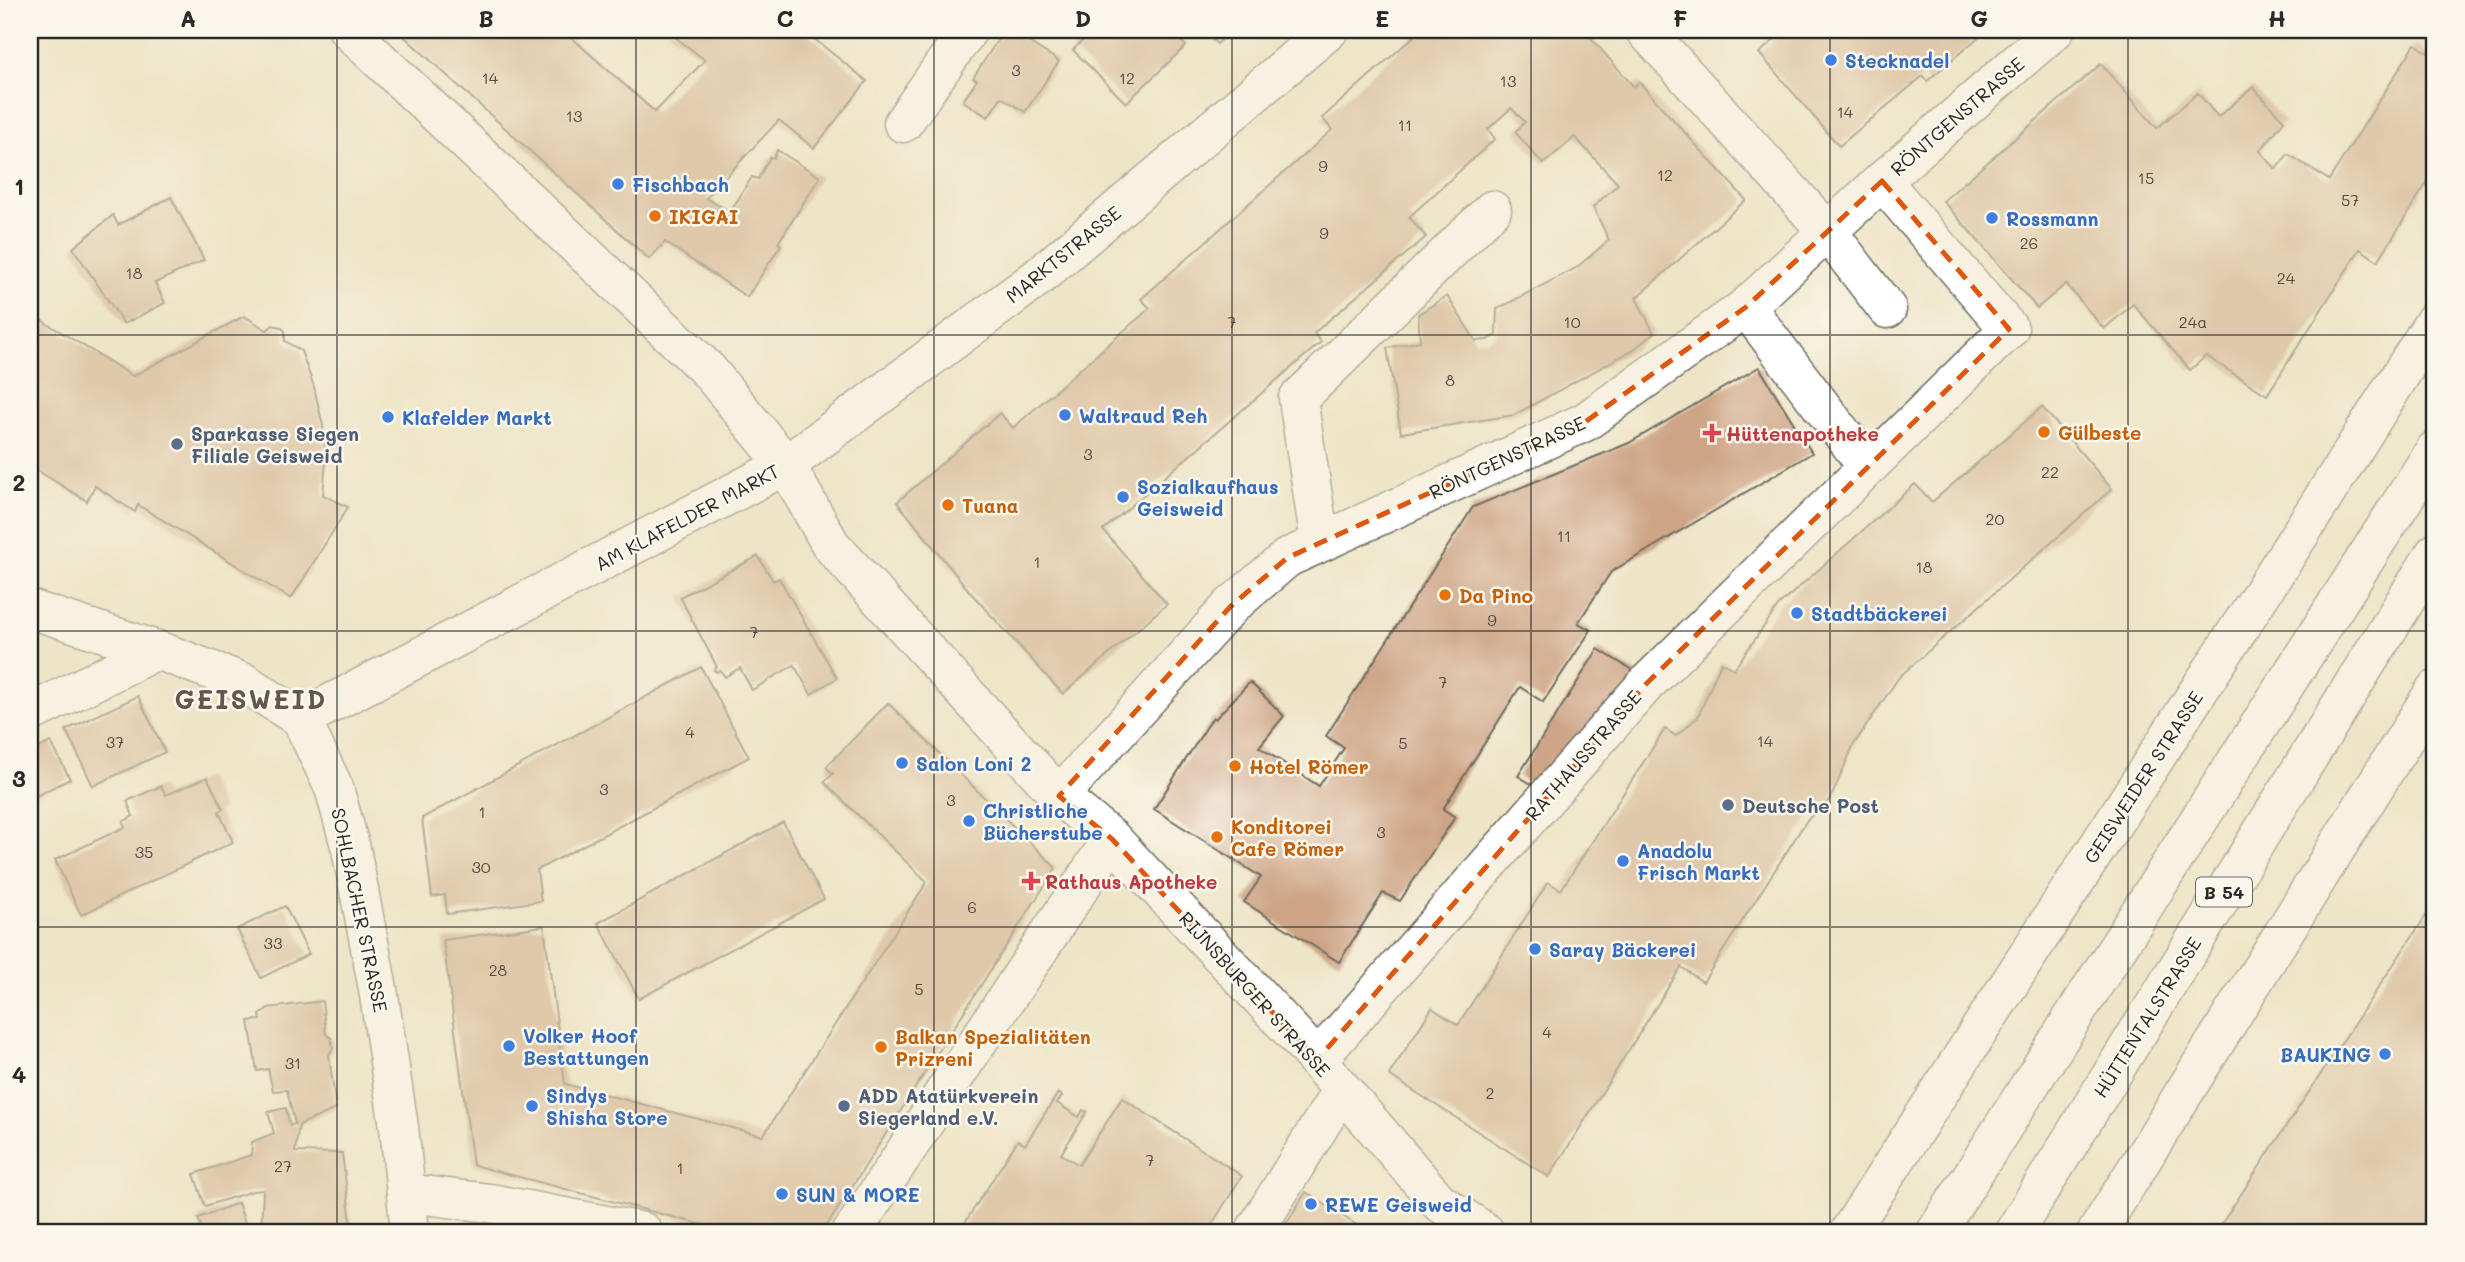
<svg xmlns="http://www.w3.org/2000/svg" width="2465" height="1262" font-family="Mali,sans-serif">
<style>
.building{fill:#cea586}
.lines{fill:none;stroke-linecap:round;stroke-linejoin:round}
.minor-casing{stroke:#6f6c62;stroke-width:41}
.major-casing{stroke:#6f6c62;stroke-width:41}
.highway-casing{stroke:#6f6c62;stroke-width:41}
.minor{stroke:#fff;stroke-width:38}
.major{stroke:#fff;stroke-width:38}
.highway{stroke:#fff;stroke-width:38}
.marked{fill:none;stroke:#df570e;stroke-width:5;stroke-dasharray:14 9;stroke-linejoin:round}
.grid{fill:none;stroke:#2b2b2b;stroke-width:2;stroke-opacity:0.55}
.shop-dot{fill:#3f7fe0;stroke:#fbf7ec;stroke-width:2.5}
.food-dot{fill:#e8710a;stroke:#fbf7ec;stroke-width:2.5}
.health-dot{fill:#e0444e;stroke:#fbf7ec;stroke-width:2.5}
.service-dot{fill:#5c6f8a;stroke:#fbf7ec;stroke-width:2.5}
.labels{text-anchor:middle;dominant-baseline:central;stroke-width:5;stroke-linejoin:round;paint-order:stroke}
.number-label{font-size:16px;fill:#544a42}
.shield{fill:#fbf7ec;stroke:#696865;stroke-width:2}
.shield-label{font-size:18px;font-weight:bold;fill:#2b2b2b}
.shop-label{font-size:19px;font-weight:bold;fill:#366cbe;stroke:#fbf7ec;text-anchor:start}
.street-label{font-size:19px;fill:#2b2b2b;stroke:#fbf7ec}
.food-label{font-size:19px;font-weight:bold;fill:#c56008;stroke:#fbf7ec;text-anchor:start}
.service-label{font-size:19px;font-weight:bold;fill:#4e5e75;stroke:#fbf7ec;text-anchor:start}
.health-label{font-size:19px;font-weight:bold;fill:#be3a42;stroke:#fbf7ec;text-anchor:start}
.district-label{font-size:26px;font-weight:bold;letter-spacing:2px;fill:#64564b;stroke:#fbf7ec}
.neatline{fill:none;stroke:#2b2b2b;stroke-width:2.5}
.grid-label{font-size:23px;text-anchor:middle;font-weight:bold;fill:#2b2b2b}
</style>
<rect width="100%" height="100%" fill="#fbf7ec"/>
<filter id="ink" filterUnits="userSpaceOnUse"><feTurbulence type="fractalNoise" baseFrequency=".0143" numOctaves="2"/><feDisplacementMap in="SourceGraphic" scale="14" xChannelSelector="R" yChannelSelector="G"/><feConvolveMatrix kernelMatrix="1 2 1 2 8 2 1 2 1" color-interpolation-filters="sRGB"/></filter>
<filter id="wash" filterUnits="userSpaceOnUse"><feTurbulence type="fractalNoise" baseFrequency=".00686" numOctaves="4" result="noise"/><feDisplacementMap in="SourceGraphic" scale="28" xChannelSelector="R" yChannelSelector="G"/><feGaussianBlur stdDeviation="1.57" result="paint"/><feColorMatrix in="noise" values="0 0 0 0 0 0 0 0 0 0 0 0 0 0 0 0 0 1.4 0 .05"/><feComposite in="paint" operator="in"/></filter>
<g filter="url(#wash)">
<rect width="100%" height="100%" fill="#eee5c8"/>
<g id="blocks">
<!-- building -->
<g class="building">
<polygon points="397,30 563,30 655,112 705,60 666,30 803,30 867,81 814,148 779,120 706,198 730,212 752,177 758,179 770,157 774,158 777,150 820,177 778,243 781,245 747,297 665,242 649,259"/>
<polygon points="1004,30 1009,30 1059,61 1025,112 1001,97 988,117 963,101 977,80 973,78"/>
<polygon points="1093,30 1171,30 1186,46 1126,103 1073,50"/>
<polygon points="1204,30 1232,30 1217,44"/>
<polygon points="1421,30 1584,30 1634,87 1639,82 1746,200 1636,298 1654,333 1633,350 1514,415 1401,433 1387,348 1420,341 1418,314 1447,296 1476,341 1487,340 1496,335 1497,309 1576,268 1609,240 1593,207 1618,184 1575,137 1543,164 1515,132 1525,122 1511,108 1488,129 1495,139 1409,217 1426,237 1314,333 1321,342 1103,530 1167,604 1063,694 970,592 897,502 1000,413 1013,428 1150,308 1141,299 1332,130 1322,118"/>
<polygon points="1774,30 1987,30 1927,81 1923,76 1839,146 1759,53 1779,36"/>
<polygon points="2415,44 2435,57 2435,170 2378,261 2360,249 2267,395 2206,356 2190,370 2133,304 2104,329 2066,284 2037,308 1943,201 2101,64 2157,128 2198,93 2218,117 2253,87 2284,121 2260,151 2276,169 2288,154 2329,180"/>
<polygon points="171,197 204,260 155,283 165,303 124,324 73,248 113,215 118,225"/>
<polygon points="33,315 133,376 244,316 267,330 273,325 281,327 285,331 285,341 301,351 314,387 323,426 326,461 323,495 348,507 291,599 138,505 135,512 95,486 87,501 30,466 30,321"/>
<polygon points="1759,367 1812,453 1611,572 1578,623 1591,630 1543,702 1520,687 1443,809 1455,817 1400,901 1383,893 1339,962 1244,902 1261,877 1154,809 1213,717 1215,719 1250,682 1284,716 1259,747 1319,786 1344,748 1326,736 1473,507 1629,443"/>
<polygon points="2042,407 2112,489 1899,677 1854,744 1830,800 1807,820 1703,982 1681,967 1549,1177 1389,1075 1432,1008 1458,1025 1548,882 1561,890 1665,729 1676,736 1698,717 1721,662 1734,669 1779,605 1915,484 1932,502"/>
<polygon points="758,556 773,581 779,578 837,678 811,694 794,665 752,690 740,668 725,677 720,670 717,672 714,670 717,667 680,597"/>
<polygon points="1598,649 1664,690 1563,803 1518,776"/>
<polygon points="701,667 749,757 537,870 541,901 447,914 445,895 432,897 422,818"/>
<polygon points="138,696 165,752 93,786 66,730"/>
<polygon points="888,703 1056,868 823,1232 730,1232 473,1165 443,940 544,926 565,1084 763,1136 927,882 824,782 833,774 826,767"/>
<polygon points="51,742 70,779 30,799 30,752"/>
<polygon points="207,777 223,809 219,812 233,842 81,915 55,860 125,827 123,822 133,816 127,801 161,786 166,795"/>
<polygon points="783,822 824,899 639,999 598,923"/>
<polygon points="2435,902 2435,1206 2418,1232 2216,1232"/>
<polygon points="285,906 309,954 261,978 237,929"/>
<polygon points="322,1001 326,1034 331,1038 333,1048 329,1055 336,1109 299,1125 295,1152 342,1153 352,1231 261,1232 263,1190 253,1191 205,1206 194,1174 251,1155 252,1142 274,1133 268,1112 286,1108 290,1126 295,1124 287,1090 273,1091 268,1069 257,1071 249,1021 261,1020 260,1015 268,1008"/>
<polygon points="1058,1093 1062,1096 1057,1103 1079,1117 1083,1110 1087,1112 1061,1154 1079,1165 1122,1098 1242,1176 1207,1232 959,1232 1018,1140 1025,1145"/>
<polygon points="1306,1192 1341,1215 1368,1232 1281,1232"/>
<polygon points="238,1203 248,1232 203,1232 198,1218"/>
</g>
</g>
</g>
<g filter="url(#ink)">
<use href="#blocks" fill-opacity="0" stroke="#6f6c62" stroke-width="2"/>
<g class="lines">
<defs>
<g id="minor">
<polyline points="348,30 708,370 786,465 831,545 1059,796 1112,839 1296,1036 1439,1202 1485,1232"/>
<polyline points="1645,30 1827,231 1887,309"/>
<polyline points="903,123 968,30"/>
<polyline points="1746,307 1867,466"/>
<polyline points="1320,542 1298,399 1492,210"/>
<polyline points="30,609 157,650 245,683 301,719 334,788 351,849 378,989 399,1127 410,1232"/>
<polyline points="30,713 157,650"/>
<polyline points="301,719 786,465 1037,278 1329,30"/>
<polyline points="1059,796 1231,606 1287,558 1585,422 1746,307 1882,181 2055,30"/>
<polyline points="1317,1060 1646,684 2009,329 1882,181"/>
<polyline points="406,1193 490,1203 643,1232"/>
<polyline points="852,1232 1112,839"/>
<polyline points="1254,1232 1342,1090"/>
</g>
<g id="major">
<polyline points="1849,1232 2318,506 2435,320"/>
<polyline points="1936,1232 2435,450"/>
</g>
<g id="highway">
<polyline points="2014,1232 2435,553"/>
<polyline points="2097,1232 2435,690"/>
</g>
</defs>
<!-- minor casing -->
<use href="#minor" class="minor-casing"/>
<!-- major casing -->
<use href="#major" class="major-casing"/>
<!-- highway casing -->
<use href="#highway" class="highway-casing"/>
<!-- minor -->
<use href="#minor" class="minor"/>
<!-- major -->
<use href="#major" class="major"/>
<!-- highway -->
<use href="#highway" class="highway"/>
</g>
</g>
<!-- marked area -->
<path d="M0 0H2465V1262H0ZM1882,181L2009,329L1646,684L1317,1060L1112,839L1059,796L1231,606L1287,558L1585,422L1746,307Z" fill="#eee5c8" fill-opacity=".55" fill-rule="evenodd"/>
<path class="marked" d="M1882,181L2009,329L1646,684L1317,1060L1112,839L1059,796L1231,606L1287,558L1585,422L1746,307Z"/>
<!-- grid -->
<path class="grid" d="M337,30V1232M636,30V1232M934,30V1232M1232,30V1232M1531,30V1232M1830,30V1232M2128,30V1232M30,335H2435M30,631H2435M30,927H2435"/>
<!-- markers -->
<g class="shop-dot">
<circle cx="1831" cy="60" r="7"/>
<circle cx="618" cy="184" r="7"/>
<circle cx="1992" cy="218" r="7"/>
<circle cx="1065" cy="415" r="7"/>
<circle cx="388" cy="417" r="7"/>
<circle cx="1123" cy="497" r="7"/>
<circle cx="1797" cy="613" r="7"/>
<circle cx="902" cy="763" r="7"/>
<circle cx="969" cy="821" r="7"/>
<circle cx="1623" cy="861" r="7"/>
<circle cx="1535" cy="949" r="7"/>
<circle cx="509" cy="1046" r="7"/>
<circle cx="2385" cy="1054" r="7"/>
<circle cx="532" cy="1106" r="7"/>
<circle cx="782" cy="1194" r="7"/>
<circle cx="1311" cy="1204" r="7"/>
</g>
<g class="food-dot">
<circle cx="655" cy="216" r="7"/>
<circle cx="2044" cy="432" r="7"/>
<circle cx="948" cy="505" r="7"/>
<circle cx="1445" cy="595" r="7"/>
<circle cx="1235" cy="766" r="7"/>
<circle cx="1217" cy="837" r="7"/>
<circle cx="881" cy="1047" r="7"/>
</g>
<g class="health-dot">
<path d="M1708.5 422.5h7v7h7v7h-7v7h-7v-7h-7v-7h7z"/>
<path d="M1027.5 870.5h7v7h7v7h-7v7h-7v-7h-7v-7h7z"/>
</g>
<g class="service-dot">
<circle cx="177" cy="444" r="7"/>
<circle cx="1728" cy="805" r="7"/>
<circle cx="844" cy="1106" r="7"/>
</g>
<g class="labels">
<!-- number labels -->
<g class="number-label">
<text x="1016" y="69">3</text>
<text x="490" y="77">14</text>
<text x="1127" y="77">12</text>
<text x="1508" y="80">13</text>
<text x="1845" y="111">14</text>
<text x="574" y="115">13</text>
<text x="1405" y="124">11</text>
<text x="1323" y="165">9</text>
<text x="1665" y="174">12</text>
<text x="2146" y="177">15</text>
<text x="2350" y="199">57</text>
<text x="1324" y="232">9</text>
<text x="2029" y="242">26</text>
<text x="134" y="272">18</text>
<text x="2286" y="277">24</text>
<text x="1232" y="321">7</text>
<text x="1572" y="321">10</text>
<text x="2193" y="321">24a</text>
<text x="1450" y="379">8</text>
<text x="1088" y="453">3</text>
<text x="2050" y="471">22</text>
<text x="1995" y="518">20</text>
<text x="1564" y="535">11</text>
<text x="1037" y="561">1</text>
<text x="1924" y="566">18</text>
<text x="1492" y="619">9</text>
<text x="754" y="631">7</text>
<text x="1443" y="681">7</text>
<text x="690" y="731">4</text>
<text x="1765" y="740">14</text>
<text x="115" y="741">37</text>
<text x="1403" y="742">5</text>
<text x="604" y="788">3</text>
<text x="951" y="799">3</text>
<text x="482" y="811">1</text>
<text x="1381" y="831">3</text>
<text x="144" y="851">35</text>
<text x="481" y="866">30</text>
<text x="972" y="906">6</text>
<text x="273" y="942">33</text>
<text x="498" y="969">28</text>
<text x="919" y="988">5</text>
<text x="1547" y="1031">4</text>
<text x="293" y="1062">31</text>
<text x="1490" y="1092">2</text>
<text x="1150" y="1159">7</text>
<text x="283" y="1165">27</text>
<text x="680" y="1167">1</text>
</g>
<!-- shield labels -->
<rect class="shield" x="2196" y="877.5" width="56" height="29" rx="5"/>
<g class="shield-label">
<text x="2224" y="892">B 54</text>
</g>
<!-- shop labels -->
<g class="shop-label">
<text x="1845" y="60">Stecknadel</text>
<text x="632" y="184">Fischbach</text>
<text x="2006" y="218">Rossmann</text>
<text x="1079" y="415">Waltraud Reh</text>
<text x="402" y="417">Klafelder Markt</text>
<text x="1137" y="486">Sozialkaufhaus<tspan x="1137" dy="22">Geisweid</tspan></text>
<text x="1811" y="613">Stadtbäckerei</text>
<text x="916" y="763">Salon Loni 2</text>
<text x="983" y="810">Christliche<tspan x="983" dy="22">Bücherstube</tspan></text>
<text x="1637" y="850">Anadolu<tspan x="1637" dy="22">Frisch Markt</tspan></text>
<text x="1549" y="949">Saray Bäckerei</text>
<text x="523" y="1035">Volker Hoof<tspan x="523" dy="22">Bestattungen</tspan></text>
<text x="2371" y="1054" text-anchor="end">BAUKING</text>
<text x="546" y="1095">Sindys<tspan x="546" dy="22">Shisha Store</tspan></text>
<text x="796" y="1194">SUN &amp; MORE</text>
<text x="1325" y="1204">REWE Geisweid</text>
</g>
<!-- street labels -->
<g class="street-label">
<text transform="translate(1957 116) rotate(-41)">RÖNTGENSTRASSE</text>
<text transform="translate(1063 254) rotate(-39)">MARKTSTRASSE</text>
<text transform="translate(1507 457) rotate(-25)">RÖNTGENSTRASSE</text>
<text transform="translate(687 517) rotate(-28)">AM KLAFELDER MARKT</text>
<text transform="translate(1583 755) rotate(-49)">RATHAUSSTRASSE</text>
<text transform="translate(2143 777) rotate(-57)">GEISWEIDER STRASSE</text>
<text transform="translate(360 910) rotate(78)">SOHLBACHER STRASSE</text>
<text transform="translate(1255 994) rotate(48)">RIJNSBURGER STRASSE</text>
<text transform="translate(2147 1017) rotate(-58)">HÜTTENTALSTRASSE</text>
</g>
<!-- food labels -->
<g class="food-label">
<text x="669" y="216">IKIGAI</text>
<text x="2058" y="432">Gülbeste</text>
<text x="962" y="505">Tuana</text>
<text x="1459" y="595">Da Pino</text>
<text x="1249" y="766">Hotel Römer</text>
<text x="1231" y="826">Konditorei<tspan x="1231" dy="22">Cafe Römer</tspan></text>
<text x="895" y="1036">Balkan Spezialitäten<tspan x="895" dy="22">Prizreni</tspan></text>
</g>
<!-- service labels -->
<g class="service-label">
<text x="191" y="433">Sparkasse Siegen<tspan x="191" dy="22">Filiale Geisweid</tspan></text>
<text x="1742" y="805">Deutsche Post</text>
<text x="858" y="1095">ADD Atatürkverein<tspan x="858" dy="22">Siegerland e.V.</tspan></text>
</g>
<!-- health labels -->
<g class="health-label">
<text x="1726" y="433">Hüttenapotheke</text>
<text x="1045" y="881">Rathaus Apotheke</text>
</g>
<!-- district labels -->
<g class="district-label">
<text x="251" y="699">GEISWEID</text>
</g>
</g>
<!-- margin -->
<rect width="2465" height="1262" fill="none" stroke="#fbf7ec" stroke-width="77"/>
<rect x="38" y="38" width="2388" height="1186" class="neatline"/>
<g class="grid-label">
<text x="188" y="27">A</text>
<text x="486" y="27">B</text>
<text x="785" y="27">C</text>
<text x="1083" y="27">D</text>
<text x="1382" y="27">E</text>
<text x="1680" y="27">F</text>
<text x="1979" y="27">G</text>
<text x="2277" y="27">H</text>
<text x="19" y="195">1</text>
<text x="19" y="491">2</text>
<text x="19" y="787">3</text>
<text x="19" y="1083">4</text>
</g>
</svg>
